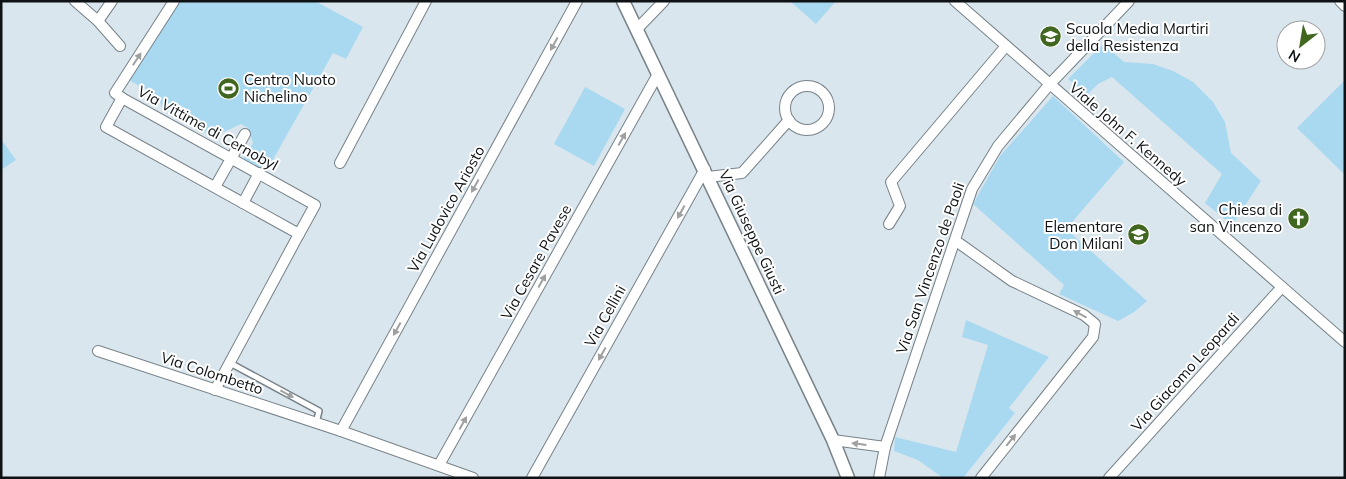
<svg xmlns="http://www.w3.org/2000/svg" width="1346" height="479" font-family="Mulish,sans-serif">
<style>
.green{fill:#a9d9f1}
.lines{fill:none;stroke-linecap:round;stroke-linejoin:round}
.service-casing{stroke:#778288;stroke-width:8}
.minor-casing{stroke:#778288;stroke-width:12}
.tertiary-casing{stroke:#778288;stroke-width:15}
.service{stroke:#fff;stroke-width:5}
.minor{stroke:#fff;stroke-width:10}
.tertiary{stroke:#fff;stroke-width:12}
.oneway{fill:#9fa0a1}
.labels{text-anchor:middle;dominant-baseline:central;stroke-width:4;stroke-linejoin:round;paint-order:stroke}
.poi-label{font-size:15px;fill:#0e1214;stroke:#fff;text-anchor:start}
.street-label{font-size:15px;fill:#0e1214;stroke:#fff}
</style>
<rect width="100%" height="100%" fill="#dae6ed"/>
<!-- green -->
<g class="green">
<polygon points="178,1 315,1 363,27 346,59 333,53 266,172 243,159 253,143 248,128 241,124 213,137 162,109 159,97 127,79"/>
<polygon points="790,1 836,1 816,24"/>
<polygon points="1103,44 1124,62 1153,64 1173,71 1193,82 1213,102 1225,122 1231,153 1261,181 1232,225 1205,203 1222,174 1112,77 1098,84 1088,94 1068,79"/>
<polygon points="1345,80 1345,175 1297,128"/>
<polygon points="585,87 625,109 594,166 554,144"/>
<polygon points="1053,96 1124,162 1066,229 1147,301 1134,312 1118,321 1059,294 1064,285 973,204 1000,156"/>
<polygon points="1,139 16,160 1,170"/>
<polygon points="966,320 1049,357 1009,408 1015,413 963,478 943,478 918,460 894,451 895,437 956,452 988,345 962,337"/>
</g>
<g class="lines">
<defs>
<polyline id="service" points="230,363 319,411 316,423"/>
<g id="minor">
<polyline points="75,1 98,21 120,46"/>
<polyline points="955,1 1345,342"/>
<polyline points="1340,1 1345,6"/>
<polyline points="98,21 112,1"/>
<polyline points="637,29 664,1"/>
<circle cx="807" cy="108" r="22"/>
<polygon points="122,98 315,205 299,234 106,127"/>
<polyline points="122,98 115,93 174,1"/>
<polyline points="340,163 426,1"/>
<polyline points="708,177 742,173 789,120"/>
<polyline points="215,187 245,134"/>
<polyline points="243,203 259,173"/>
<polyline points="889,224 900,206 891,182 1006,46"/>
<polyline points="956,241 1012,281 1084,315 1095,324 1093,337 981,478"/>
<polyline points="98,351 341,431 473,478"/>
<polyline points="215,390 299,234"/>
<polyline points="341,431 577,1"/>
<polyline points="833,440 885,447"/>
<polyline points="439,465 658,74"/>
<polyline points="532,478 705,169"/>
<polyline points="879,478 885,447 972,189 998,146 1049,85 1129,1"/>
<polyline points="1109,478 1282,287"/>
</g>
<polyline id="tertiary" points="623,1 833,440 848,478"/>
</defs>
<!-- service casing -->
<use href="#service" class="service-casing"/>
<!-- minor casing -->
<use href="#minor" class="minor-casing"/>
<!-- tertiary casing -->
<use href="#tertiary" class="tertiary-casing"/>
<!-- service -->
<use href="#service" class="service"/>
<!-- minor -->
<use href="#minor" class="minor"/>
<!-- tertiary -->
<use href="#tertiary" class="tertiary"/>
</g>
<!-- one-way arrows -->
<defs><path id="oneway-solid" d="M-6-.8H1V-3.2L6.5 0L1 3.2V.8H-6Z" transform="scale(1.25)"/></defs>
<g class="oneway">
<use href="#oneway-solid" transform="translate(554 44) rotate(119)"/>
<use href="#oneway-solid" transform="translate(137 59) rotate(-57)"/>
<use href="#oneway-solid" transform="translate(622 139) rotate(-61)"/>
<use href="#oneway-solid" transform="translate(475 186) rotate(119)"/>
<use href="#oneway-solid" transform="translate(681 212) rotate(119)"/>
<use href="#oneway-solid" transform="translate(542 281) rotate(-61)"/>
<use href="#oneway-solid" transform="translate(1080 314) rotate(-151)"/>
<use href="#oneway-solid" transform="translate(397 329) rotate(119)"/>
<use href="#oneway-solid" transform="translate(602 354) rotate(119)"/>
<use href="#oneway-solid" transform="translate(287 394) rotate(28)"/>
<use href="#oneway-solid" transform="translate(463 423) rotate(-61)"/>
<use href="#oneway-solid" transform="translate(1011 440) rotate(-51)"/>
<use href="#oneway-solid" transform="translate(859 444) rotate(-173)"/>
</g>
<!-- icons -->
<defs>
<symbol id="school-disc" viewBox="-11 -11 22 22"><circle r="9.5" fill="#40661f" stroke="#fff"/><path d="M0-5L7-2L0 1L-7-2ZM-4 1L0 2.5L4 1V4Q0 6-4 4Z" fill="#fff"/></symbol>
<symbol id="stadium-disc" viewBox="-11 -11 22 22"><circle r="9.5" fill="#40661f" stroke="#fff"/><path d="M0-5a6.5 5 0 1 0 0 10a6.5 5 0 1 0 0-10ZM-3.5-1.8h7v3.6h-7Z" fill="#fff"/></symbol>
<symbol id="church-disc" viewBox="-11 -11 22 22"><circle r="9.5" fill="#40661f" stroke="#fff"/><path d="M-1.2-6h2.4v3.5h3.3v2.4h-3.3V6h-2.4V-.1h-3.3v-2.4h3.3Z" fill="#fff"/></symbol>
</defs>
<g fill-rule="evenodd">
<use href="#school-disc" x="1038" y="24" width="25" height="25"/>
<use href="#stadium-disc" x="216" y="76" width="25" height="25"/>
<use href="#church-disc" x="1286" y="206" width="25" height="25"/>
<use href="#school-disc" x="1126" y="222" width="25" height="25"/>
</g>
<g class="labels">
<!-- poi labels -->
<g class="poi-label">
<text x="1066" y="28">Scuola Media Martiri<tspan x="1066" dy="17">della Resistenza</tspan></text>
<text x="244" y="79">Centro Nuoto<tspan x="244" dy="17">Nichelino</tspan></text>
<text x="1282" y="209" text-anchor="end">Chiesa di<tspan x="1282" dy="17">san Vincenzo</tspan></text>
<text x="1123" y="226" text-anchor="end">Elementare<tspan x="1123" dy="17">Don Milani</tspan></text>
</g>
<!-- street labels -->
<g class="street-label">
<text transform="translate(208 128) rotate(29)">Via Vittime di Cernobyl</text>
<text transform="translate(1128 134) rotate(41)">Viale John F. Kennedy</text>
<text transform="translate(446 209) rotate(-61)">Via Ludovico Ariosto</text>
<text transform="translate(752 232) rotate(65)">Via Giuseppe Giusti</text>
<text transform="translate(536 262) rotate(-61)">Via Cesare Pavese</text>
<text transform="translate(930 268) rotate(-71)">Via San Vincenzo de Paoli</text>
<text transform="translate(605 316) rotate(-61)">Via Cellini</text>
<text transform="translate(1185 372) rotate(-48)">Via Giacomo Leopardi</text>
<text transform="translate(212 373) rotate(18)">Via Colombetto</text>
</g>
</g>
<!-- border -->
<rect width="1346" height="479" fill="none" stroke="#0e1214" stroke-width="5"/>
<!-- north arrow -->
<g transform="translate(1301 45) rotate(211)"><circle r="24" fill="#ffffff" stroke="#9fa0a1"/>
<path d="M0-4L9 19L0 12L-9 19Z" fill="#40661f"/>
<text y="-8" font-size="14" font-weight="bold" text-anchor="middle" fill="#0e1214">N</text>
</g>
</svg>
